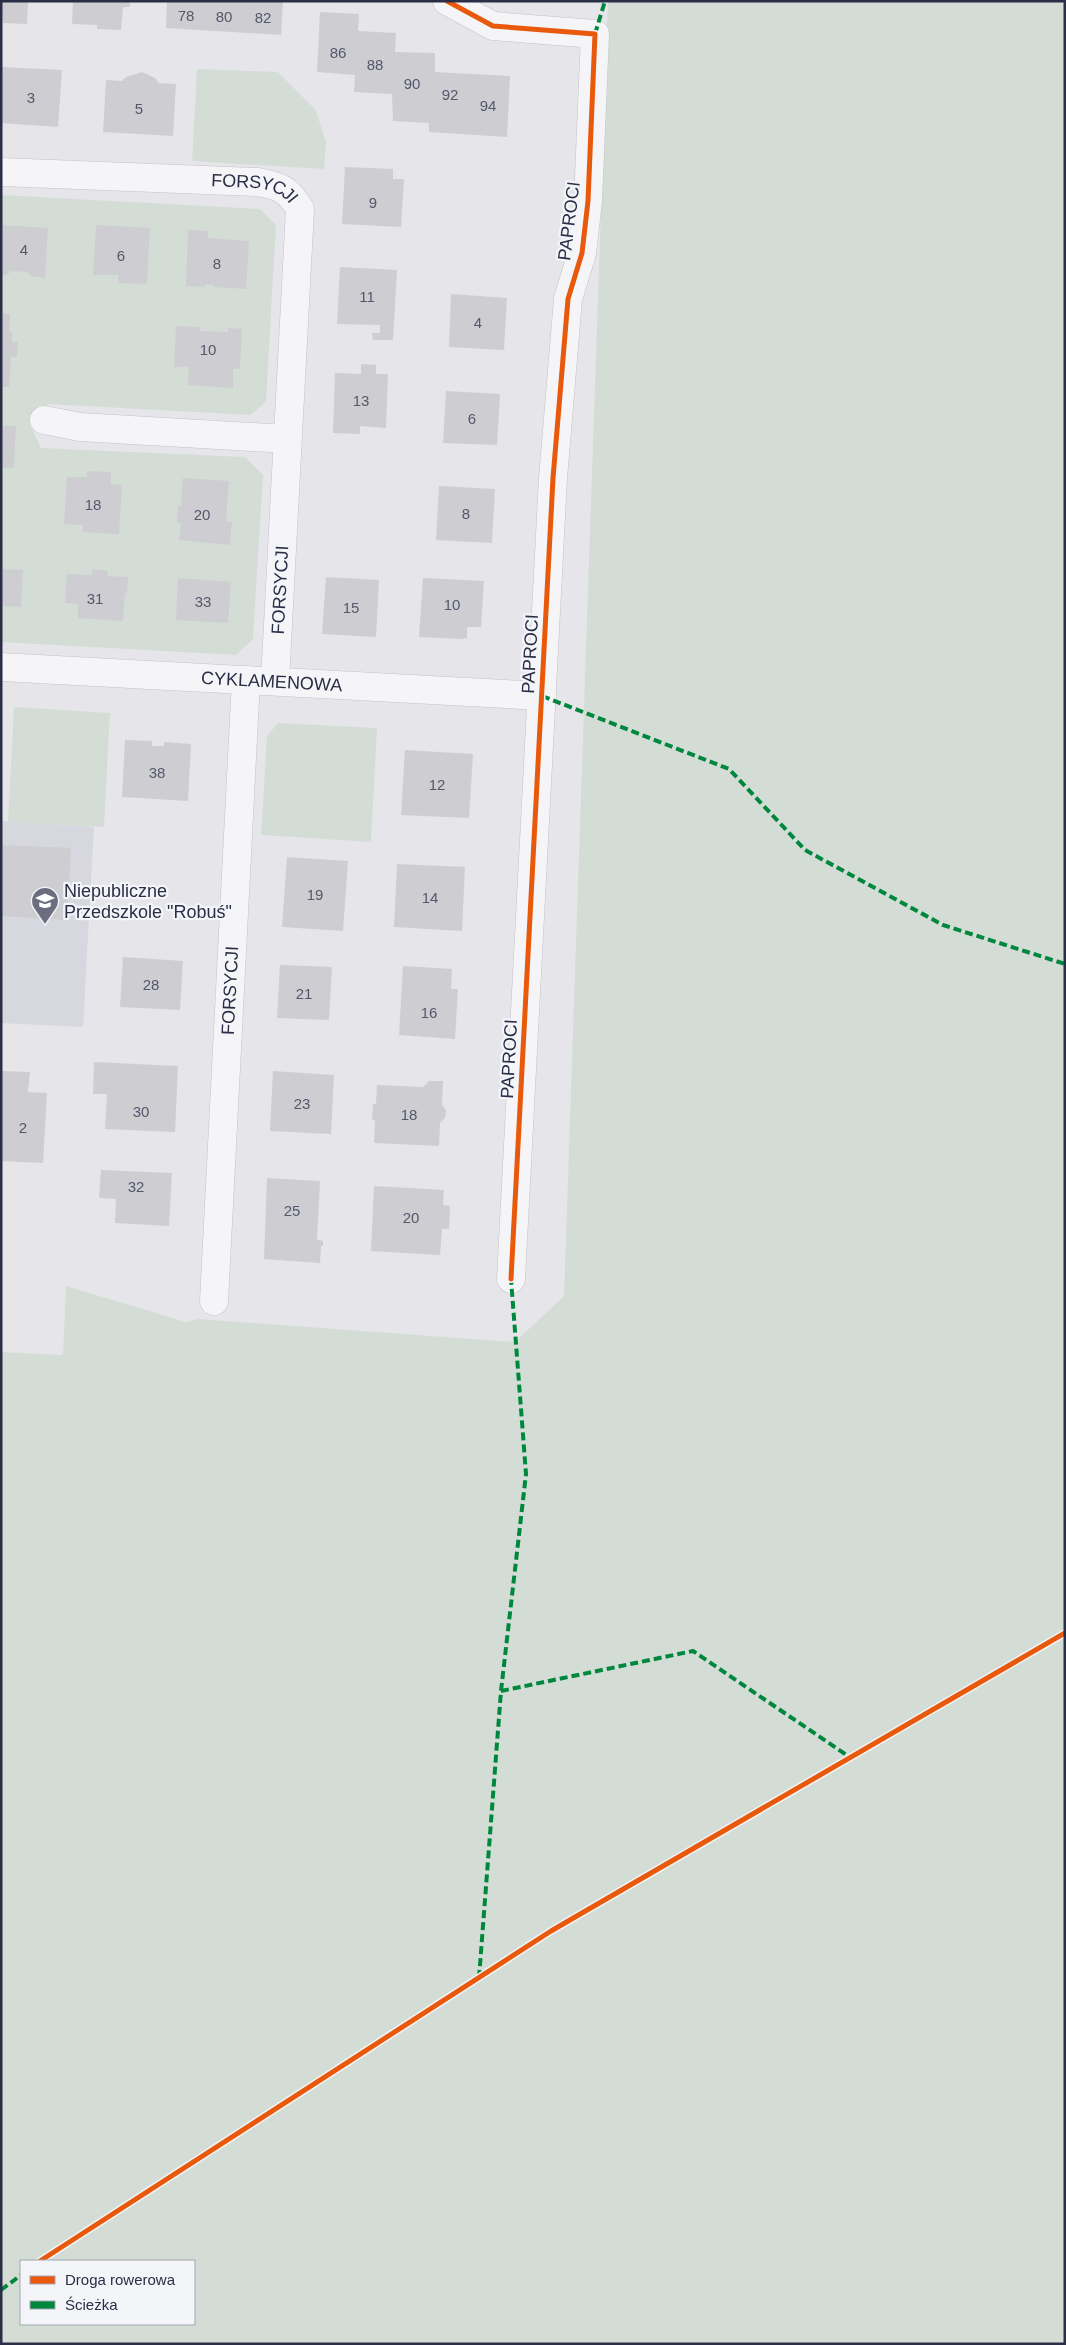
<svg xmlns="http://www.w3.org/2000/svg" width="1066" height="2345" font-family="Arial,sans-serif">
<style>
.built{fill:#d6d7df}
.green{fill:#d4ddd5;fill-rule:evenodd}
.building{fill:#cdcdd2}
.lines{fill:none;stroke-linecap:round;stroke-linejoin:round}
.minor-casing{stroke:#c3c3c8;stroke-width:29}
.minor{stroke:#f5f5f7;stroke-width:28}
.quiet{stroke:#00873e;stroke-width:4;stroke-dasharray:8 4;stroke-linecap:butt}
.cycleway-casing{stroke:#f4f5f9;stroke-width:8}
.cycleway{stroke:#e8590c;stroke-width:5}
.labels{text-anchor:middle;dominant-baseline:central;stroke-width:4.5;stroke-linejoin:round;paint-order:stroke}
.number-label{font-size:15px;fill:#54586a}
.street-label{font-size:18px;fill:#2a2e46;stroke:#f4f5f9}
.poi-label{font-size:18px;fill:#2a2e46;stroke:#f4f5f9;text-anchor:start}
</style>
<rect width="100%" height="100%" fill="#e6e6ea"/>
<!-- built -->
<polygon class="built" points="1,821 94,827 83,1027 1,1023"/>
<!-- green -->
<g class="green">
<path d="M608,1H1065V2344H1V1352L63,1355L66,1286L186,1322L197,1319L515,1342L564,1296ZM21,2261H194V2324H21Z"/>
<polygon points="197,69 278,72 316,110 326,143 324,169 192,161"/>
<polygon points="1,195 260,209 276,225 266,402 250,415 48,404 30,425 41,448 245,457 263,475 253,639 236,655 1,642"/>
<polygon points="14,707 110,713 104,827 8,822"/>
<polygon points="278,723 377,728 371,842 261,835 267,736"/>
</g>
<!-- building -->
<g class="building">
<polygon points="1,1 28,1 27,24 3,23"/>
<polygon points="73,1 130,1 130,7 123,7 121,30 97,29 97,25 72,24"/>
<polygon points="167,1 283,1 281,35 166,28"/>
<polygon points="320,12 359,14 358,31 396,33 395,52 435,53 435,72 510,76 507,137 429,132 429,123 393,121 392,94 354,92 355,75 317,72"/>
<polygon points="1,67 62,70 58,127 1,123"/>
<polygon points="142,72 155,78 159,83 176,84 173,136 103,132 106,80 122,81 126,77"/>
<polygon points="345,167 393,169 393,179 404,179 401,227 342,224"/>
<polygon points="1,225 48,228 45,278 31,276 27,272 11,271 7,275 1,275"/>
<polygon points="96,225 150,228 147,284 118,283 118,275 93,275"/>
<polygon points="188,230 208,231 208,238 249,241 246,289 214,287 214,285 206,284 205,287 186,286"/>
<polygon points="340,267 397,270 393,340 373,340 372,333 380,333 380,325 337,324"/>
<polygon points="451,294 507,298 504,350 449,347"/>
<polygon points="1,313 10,314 9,332 12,332 12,342 18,342 17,357 11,357 9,387 1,387"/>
<polygon points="176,326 200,327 200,331 228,332 228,328 242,329 240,369 233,369 233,388 188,385 189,367 174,367"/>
<polygon points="361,364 376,365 376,374 388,374 386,428 360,426 360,434 333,433 335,373 361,374"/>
<polygon points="446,391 500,394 497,445 443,443"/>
<polygon points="1,426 16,426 14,468 1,468"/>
<polygon points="87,471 111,472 111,484 122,485 119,534 83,532 83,525 64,524 67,477 87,477"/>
<polygon points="183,478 229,481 226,522 232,522 230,545 179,540 181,523 177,522 178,506 181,506"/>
<polygon points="439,486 495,489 492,543 436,540"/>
<polygon points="1,569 23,570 21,607 1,606"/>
<polygon points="92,569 108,571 107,576 128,577 127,593 125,593 123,621 78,618 78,604 65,603 67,574 92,575"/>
<polygon points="326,577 379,580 376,637 322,634"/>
<polygon points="178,578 231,582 228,623 176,620"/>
<polygon points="423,578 484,581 481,627 467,627 467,638 460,639 419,637"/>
<polygon points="125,740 152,741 152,746 164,746 164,742 191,744 188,801 122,797"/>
<polygon points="405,750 473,754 469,818 401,815"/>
<polygon points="1,845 71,848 67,920 1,916"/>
<polygon points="287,857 348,861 343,931 282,927"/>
<polygon points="397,864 465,867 462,931 394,927"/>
<polygon points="123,957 183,961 180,1010 120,1007"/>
<polygon points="280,965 332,967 329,1020 277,1018"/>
<polygon points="403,966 452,969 451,989 458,989 455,1039 399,1035"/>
<polygon points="94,1062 178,1066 175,1132 105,1129 107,1094 93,1094"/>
<polygon points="1,1071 30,1072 28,1092 47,1093 43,1163 1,1161"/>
<polygon points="273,1071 334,1075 331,1134 270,1131"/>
<polygon points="429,1081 443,1081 442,1105 446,1110 445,1118 440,1123 439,1146 374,1143 375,1120 372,1120 373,1104 376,1104 377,1085 423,1087"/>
<polygon points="101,1170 172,1173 169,1226 115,1223 116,1199 99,1198"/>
<polygon points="267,1178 320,1181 317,1240 323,1241 323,1246 321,1246 320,1263 264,1259"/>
<polygon points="374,1186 444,1190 443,1205 450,1206 449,1229 442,1229 440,1255 371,1251"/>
</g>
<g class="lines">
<defs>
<g id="minor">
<polyline points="447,1 493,26 595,34 588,201 582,253 568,299 553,478 511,1279"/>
<path id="s1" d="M1,172L258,182C280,186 288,189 300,209L275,681"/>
<polyline points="44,420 80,427 287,439"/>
<path id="s2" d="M1,667L542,696"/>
<path id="s3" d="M214,1301L246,680"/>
</g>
</defs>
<!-- minor casing -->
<use href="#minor" class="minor-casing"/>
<!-- minor -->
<use href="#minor" class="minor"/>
<!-- quiet -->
<g class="quiet">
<polyline points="595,34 605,1"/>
<polyline points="542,696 729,769 805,850 943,925 1065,964"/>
<polyline points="501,1691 693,1651 851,1758"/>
<polyline points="479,1978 501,1691 526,1474 511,1279"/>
<polyline points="1,2290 21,2275"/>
</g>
<defs>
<g id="cycleway">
<polyline points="447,1 493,26 595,34 588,201 582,253 568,299 553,478 511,1279"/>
<polyline points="40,2261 551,1931 1065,1633"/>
</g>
</defs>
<!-- cycleway casing -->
<use href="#cycleway" class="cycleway-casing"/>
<!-- cycleway -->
<use href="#cycleway" class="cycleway"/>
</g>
<!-- icons -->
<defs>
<symbol id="school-pin" viewBox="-11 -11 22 30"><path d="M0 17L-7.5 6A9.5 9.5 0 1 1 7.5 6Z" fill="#6c6e7f" stroke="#f4f5f9"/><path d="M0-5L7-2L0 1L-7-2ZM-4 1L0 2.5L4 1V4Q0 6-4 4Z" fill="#fff"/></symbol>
</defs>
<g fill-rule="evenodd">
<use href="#school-pin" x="29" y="885" width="32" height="43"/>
</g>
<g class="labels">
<!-- number labels -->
<g class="number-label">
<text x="186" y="15">78</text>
<text x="224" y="16">80</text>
<text x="263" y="17">82</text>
<text x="338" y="52">86</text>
<text x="375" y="64">88</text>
<text x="412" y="83">90</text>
<text x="450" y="94">92</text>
<text x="31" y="97">3</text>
<text x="488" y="105">94</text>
<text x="139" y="108">5</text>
<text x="373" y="202">9</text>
<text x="24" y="249">4</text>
<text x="121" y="255">6</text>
<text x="217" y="263">8</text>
<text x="367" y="296">11</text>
<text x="478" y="322">4</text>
<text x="208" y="349">10</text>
<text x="361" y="400">13</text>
<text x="472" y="418">6</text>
<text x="93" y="504">18</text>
<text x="466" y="513">8</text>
<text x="202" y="514">20</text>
<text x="95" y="598">31</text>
<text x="203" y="601">33</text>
<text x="452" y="604">10</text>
<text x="351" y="607">15</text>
<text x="157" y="772">38</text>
<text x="437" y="784">12</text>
<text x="315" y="894">19</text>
<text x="430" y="897">14</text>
<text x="151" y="984">28</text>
<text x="304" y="993">21</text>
<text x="429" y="1012">16</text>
<text x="302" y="1103">23</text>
<text x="141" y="1111">30</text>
<text x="409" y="1114">18</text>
<text x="23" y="1127">2</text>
<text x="136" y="1186">32</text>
<text x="292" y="1210">25</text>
<text x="411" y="1217">20</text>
</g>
<!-- street labels -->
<g class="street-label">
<text stroke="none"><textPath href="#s1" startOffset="255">FORSYCJI</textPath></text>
<text transform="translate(569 221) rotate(-83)">PAPROCI</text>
<text transform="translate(280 590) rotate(-87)">FORSYCJI</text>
<text transform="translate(530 654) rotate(-87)">PAPROCI</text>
<text stroke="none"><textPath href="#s2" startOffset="271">CYKLAMENOWA</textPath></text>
<text stroke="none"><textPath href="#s3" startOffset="311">FORSYCJI</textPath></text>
<text transform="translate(509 1059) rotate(-87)">PAPROCI</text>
</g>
<!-- poi labels -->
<g class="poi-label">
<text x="64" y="891">Niepubliczne<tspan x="64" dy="21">Przedszkole "Robuś"</tspan></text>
</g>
</g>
<!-- border -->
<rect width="1066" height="2345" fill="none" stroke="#2a2e46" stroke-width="5"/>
<!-- legend -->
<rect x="20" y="2260" width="175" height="65" fill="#f4f5f9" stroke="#a3a5b1"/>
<rect x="30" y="2276" width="25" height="8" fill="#e8590c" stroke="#a3a5b1"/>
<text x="65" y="2285" font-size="15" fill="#2a2e46">Droga rowerowa</text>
<rect x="30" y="2301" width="25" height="8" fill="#00873e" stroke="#a3a5b1"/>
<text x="65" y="2310" font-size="15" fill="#2a2e46">Ścieżka</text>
</svg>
